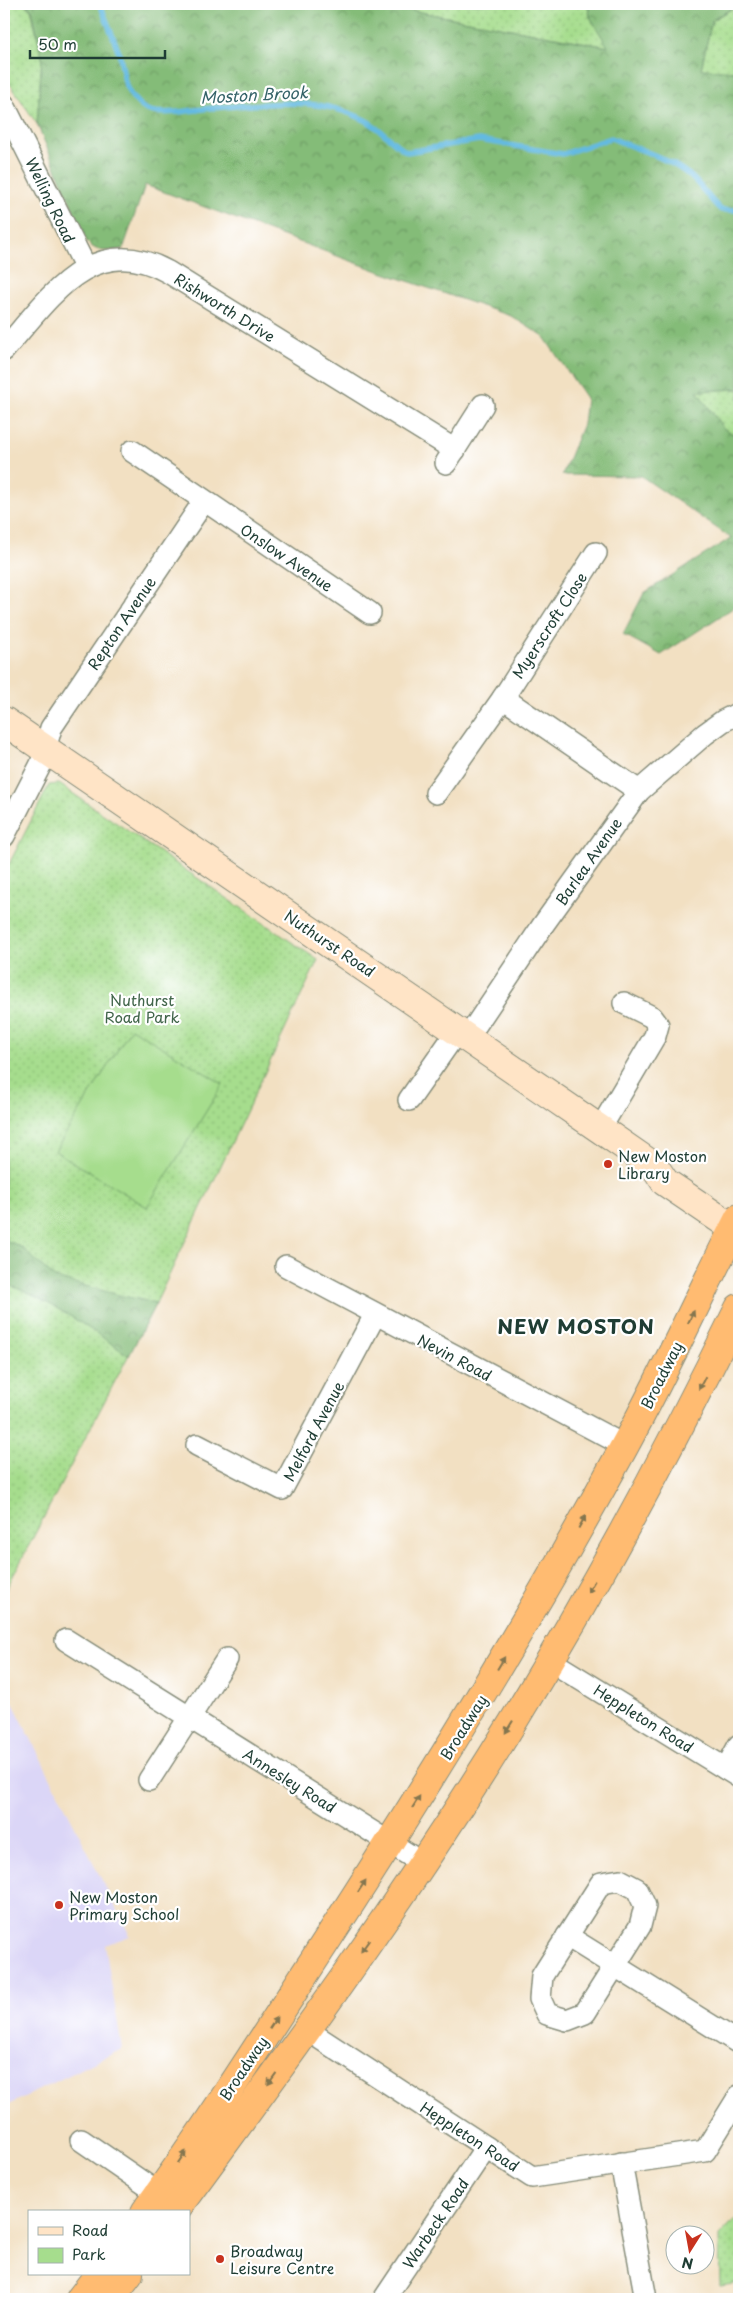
<svg xmlns="http://www.w3.org/2000/svg" width="743" height="2303" font-family="'Playpen Sans',sans-serif">
<style>
.built{fill:#dbd6f7}
.green{fill:url(#green-dots);stroke:#628d60}
.forest{fill:url(#forest-crowns);stroke:#527c56}
.pitch{fill:#a6dd8d;stroke:#628d60}
.lines{fill:none;stroke-linecap:round;stroke-linejoin:round}
.stream{stroke:#64bae1;stroke-width:5.5}
.street-casing{stroke:#888e7b;stroke-width:24}
.secondary-casing{stroke:#888e7b;stroke-width:30}
.highway-casing{stroke:#888e7b;stroke-width:30}
.street{stroke:#fff;stroke-width:21}
.secondary{stroke:#ffe4c6;stroke-width:28}
.highway{stroke:#ffbb71;stroke-width:28}
.oneway{fill:#84764f}
.poi-dot{fill:#c8321e;stroke:#fff;stroke-width:2}
.labels{text-anchor:middle;dominant-baseline:central;stroke-width:4.5;stroke-linejoin:round;paint-order:stroke}
.street-label{font-size:15px;fill:#1f3d34;stroke:#fff}
.park-label{font-size:15px;fill:#41654a;stroke:#fff}
.poi-label{font-size:15px;fill:#1f3d34;stroke:#fff;text-anchor:start}
.water-label{font-size:16px;font-style:italic;fill:#346268;stroke:#fff}
.district-label{font-size:20px;font-weight:bold;letter-spacing:1px;fill:#1f3d34;stroke:#fff}
</style>
<defs>
<pattern id="green-dots" width="8" height="8" patternUnits="userSpaceOnUse" patternTransform="scale(1.25)"><rect width="8" height="8" fill="#a6dd8d"/><path d="M2 2h.1M6 6h.1" fill="none" stroke="#8ebf7a" stroke-width="1.8" stroke-linecap="round"/></pattern>
<pattern id="forest-crowns" width="20" height="18" patternUnits="userSpaceOnUse" patternTransform="scale(1.25)"><rect width="20" height="18" fill="#84bc78"/><path d="M2 6a3 3 0 1 1 6 0M12 15a3 3 0 1 1 6 0" fill="none" stroke="#6b9a63"/></pattern>
</defs>
<rect width="100%" height="100%" fill="#fff"/>
<filter id="ink" filterUnits="userSpaceOnUse"><feTurbulence type="fractalNoise" baseFrequency=".02" numOctaves="2"/><feDisplacementMap in="SourceGraphic" scale="10" xChannelSelector="R" yChannelSelector="G"/><feConvolveMatrix kernelMatrix="1 2 1 2 8 2 1 2 1" color-interpolation-filters="sRGB"/></filter>
<filter id="wash" filterUnits="userSpaceOnUse"><feTurbulence type="fractalNoise" baseFrequency=".0096" numOctaves="4" result="noise"/><feDisplacementMap in="SourceGraphic" scale="20" xChannelSelector="R" yChannelSelector="G"/><feGaussianBlur stdDeviation="1.12" result="paint"/><feColorMatrix in="noise" values="0 0 0 0 0 0 0 0 0 0 0 0 0 0 0 0 0 1.4 0 .05"/><feComposite in="paint" operator="in"/></filter>
<g filter="url(#wash)">
<rect width="100%" height="100%" fill="#f2e0c2"/>
<!-- built -->
<polygon class="built" points="4,1685 130,1936 105,1945 122,2049 4,2107"/>
<!-- green -->
<g class="green">
<polygon points="4,4 24,4 31,9 42,57 37,124 4,75"/>
<polygon points="377,4 588,4 590,17 609,47"/>
<polygon points="739,5 739,71 701,69 712,20"/>
<polygon points="739,389 739,438 723,428 697,391"/>
<polygon points="59,784 318,960 156,1303 4,1593 4,874 49,785"/>
<polygon points="739,2215 739,2283 720,2286 719,2236"/>
</g>
<!-- forest -->
<g class="forest">
<path d="M24,4H377L608,47L590,17L588,4H739L712,20L701,69L739,71V389L697,391L723,428L739,438V604L661,655L623,634L644,593L731,538L641,476L562,475L583,424L586,398L544,337L511,316L378,271L145,185L123,249C108,251 98,254 87,242L37,124L42,57L32,9Z"/>
<path d="M4,1239L21,1247L55,1278L123,1296L156,1303L129,1356C89,1328 50,1300 4,1283Z"/>
</g>
<!-- pitch -->
<polygon class="pitch" points="131,1028 223,1084 147,1207 55,1151"/>
<g class="lines">
<!-- stream -->
<path class="stream" d="M100,4C106,19 112,34 118,50C126,72 119,88 142,107C155,119 196,109 213,108C266,104 316,95 365,120C381,128 392,143 407,152L479,140L563,154L611,138C637,149 667,157 689,175C701,185 709,199 721,210H739"/>
</g>
</g>
<g filter="url(#ink)">
<g class="lines">
<defs>
<g id="street">
<polyline points="4,105 86,268"/>
<path d="M4,350C48,300 92,229 168,272L455,450"/>
<polyline points="132,451 370,613"/>
<polyline points="446,463 483,405"/>
<polyline points="503,698 639,791"/>
<polyline points="436,793 503,698 596,553"/>
<polyline points="4,836 41,764 51,728 204,501"/>
<polyline points="468,1037 543,925 639,791 705,734 723,721 739,713"/>
<polyline points="409,1100 458,1030"/>
<polyline points="600,1129 655,1036 658,1025 652,1017 624,1003"/>
<polyline points="286,1266 625,1446"/>
<polyline points="197,1445 282,1489 375,1315"/>
<polyline points="66,1640 422,1863"/>
<polyline points="549,1660 739,1777"/>
<polyline points="726,1769 739,1745"/>
<polyline points="149,1780 227,1659"/>
<polygon points="620,1880 637,1889 645,1906 640,1926 585,2013 567,2020 547,2014 540,1999 542,1976 601,1883"/>
<polyline points="567,1936 739,2043"/>
<polyline points="307,2030 532,2177 705,2151 739,2096"/>
<polyline points="81,2140 158,2193"/>
<polyline points="621,2163 646,2299"/>
<polyline points="384,2299 486,2147"/>
</g>
<polyline id="secondary" points="4,721 600,1129 655,1167 665,1182 739,1232"/>
<g id="highway">
<path d="M145,2212C208,2126 265,2035 323,1946C429,1783 531,1618 624,1447C665,1372 700,1294 739,1218"/>
<path d="M174,2212C292,2052 410,1891 513,1722C595,1588 670,1449 739,1308"/>
<polyline points="80,2299 99,2274"/>
<polyline points="110,2299 129,2274"/>
</g>
</defs>
<!-- street casing -->
<use href="#street" class="street-casing"/>
<!-- secondary casing -->
<use href="#secondary" class="secondary-casing"/>
<!-- highway casing -->
<use href="#highway" class="highway-casing"/>
<!-- street -->
<use href="#street" class="street"/>
<!-- secondary -->
<use href="#secondary" class="secondary"/>
<!-- highway -->
<use href="#highway" class="highway"/>
</g>
<!-- one-way arrows -->
<defs><path id="oneway-solid" d="M-6-.8H1V-3.2L6.5 0L1 3.2V.8H-6Z" transform="scale(1.25)"/></defs>
<g class="oneway">
<use href="#oneway-solid" transform="translate(691 1317) rotate(-64)"/>
<use href="#oneway-solid" transform="translate(702 1383) rotate(117)"/>
<use href="#oneway-solid" transform="translate(582 1522) rotate(-61)"/>
<use href="#oneway-solid" transform="translate(591 1587) rotate(119)"/>
<use href="#oneway-solid" transform="translate(501 1663) rotate(-59)"/>
<use href="#oneway-solid" transform="translate(509 1727) rotate(122)"/>
<use href="#oneway-solid" transform="translate(416 1802) rotate(-58)"/>
<use href="#oneway-solid" transform="translate(362 1886) rotate(-57)"/>
<use href="#oneway-solid" transform="translate(365 1946) rotate(125)"/>
<use href="#oneway-solid" transform="translate(273 2023) rotate(-57)"/>
<use href="#oneway-solid" transform="translate(272 2079) rotate(126)"/>
<use href="#oneway-solid" transform="translate(182 2157) rotate(-56)"/>
</g>
</g>
<!-- markers -->
<g class="poi-dot">
<circle cx="608" cy="1164" r="5"/>
<circle cx="59" cy="1905" r="5"/>
<circle cx="220" cy="2259" r="5"/>
</g>
<g class="labels">
<!-- street labels -->
<g class="street-label">
<text transform="translate(51 200) rotate(64)">Welling Road</text>
<text transform="translate(225 307) rotate(32)">Rishworth Drive</text>
<text transform="translate(287 557) rotate(34)">Onslow Avenue</text>
<text transform="translate(121 623) rotate(-56)">Repton Avenue</text>
<text transform="translate(549 625) rotate(-57)">Myerscroft Close</text>
<text transform="translate(588 861) rotate(-55)">Barlea Avenue</text>
<text transform="translate(330 943) rotate(34)">Nuthurst Road</text>
<text transform="translate(455 1357) rotate(28)">Nevin Road</text>
<text transform="translate(661 1375) rotate(-63)">Broadway</text>
<text transform="translate(313 1431) rotate(-62)">Melford Avenue</text>
<text transform="translate(644 1718) rotate(32)">Heppleton Road</text>
<text transform="translate(463 1727) rotate(-58)">Broadway</text>
<text transform="translate(290 1780) rotate(32)">Annesley Road</text>
<text transform="translate(243 2068) rotate(-56)">Broadway</text>
<text transform="translate(470 2136) rotate(33)">Heppleton Road</text>
<text transform="translate(435 2223) rotate(-56)">Warbeck Road</text>
</g>
<!-- park labels -->
<g class="park-label">
<text x="142" y="999">Nuthurst<tspan x="142" dy="17">Road Park</tspan></text>
</g>
<!-- poi labels -->
<g class="poi-label">
<text x="618" y="1155">New Moston<tspan x="618" dy="17">Library</tspan></text>
<text x="69" y="1896">New Moston<tspan x="69" dy="17">Primary School</tspan></text>
<text x="230" y="2250">Broadway<tspan x="230" dy="17">Leisure Centre</tspan></text>
</g>
<!-- water labels -->
<g class="water-label">
<text transform="translate(254 94) rotate(-3)">Moston Brook</text>
</g>
<!-- district labels -->
<g class="district-label">
<text x="576" y="1326">NEW MOSTON</text>
</g>
</g>
<!-- margin -->
<rect width="743" height="2303" fill="none" stroke="#fff" stroke-width="20"/>
<!-- legend -->
<rect x="28" y="2210" width="162" height="65" fill="#ffffff" stroke="#a5b1ae"/>
<rect x="38" y="2227" width="25" height="8" fill="#ffe4c6" stroke="#a5b1ae"/>
<text x="72" y="2236" font-size="15" fill="#1f3d34">Road</text>
<rect x="38" y="2248" width="25" height="15" fill="#a6dd8d" stroke="#a5b1ae"/>
<text x="72" y="2260" font-size="15" fill="#1f3d34">Park</text>
<!-- north arrow -->
<g transform="translate(690 2250) rotate(191)"><circle r="24" fill="#ffffff" stroke="#a5b1ae"/>
<path d="M0-4L9 19L0 12L-9 19Z" fill="#c8321e"/>
<text y="-8" font-size="14" font-weight="bold" text-anchor="middle" fill="#1f3d34">N</text>
</g>
<!-- scale -->
<path d="M30 50v8h135v-8" fill="none" stroke="#1f3d34" stroke-width="2.5"/>
<text x="38" y="50" font-size="15" fill="#1f3d34" stroke="#ffffff" stroke-width="4" paint-order="stroke">50 m</text>
</svg>
